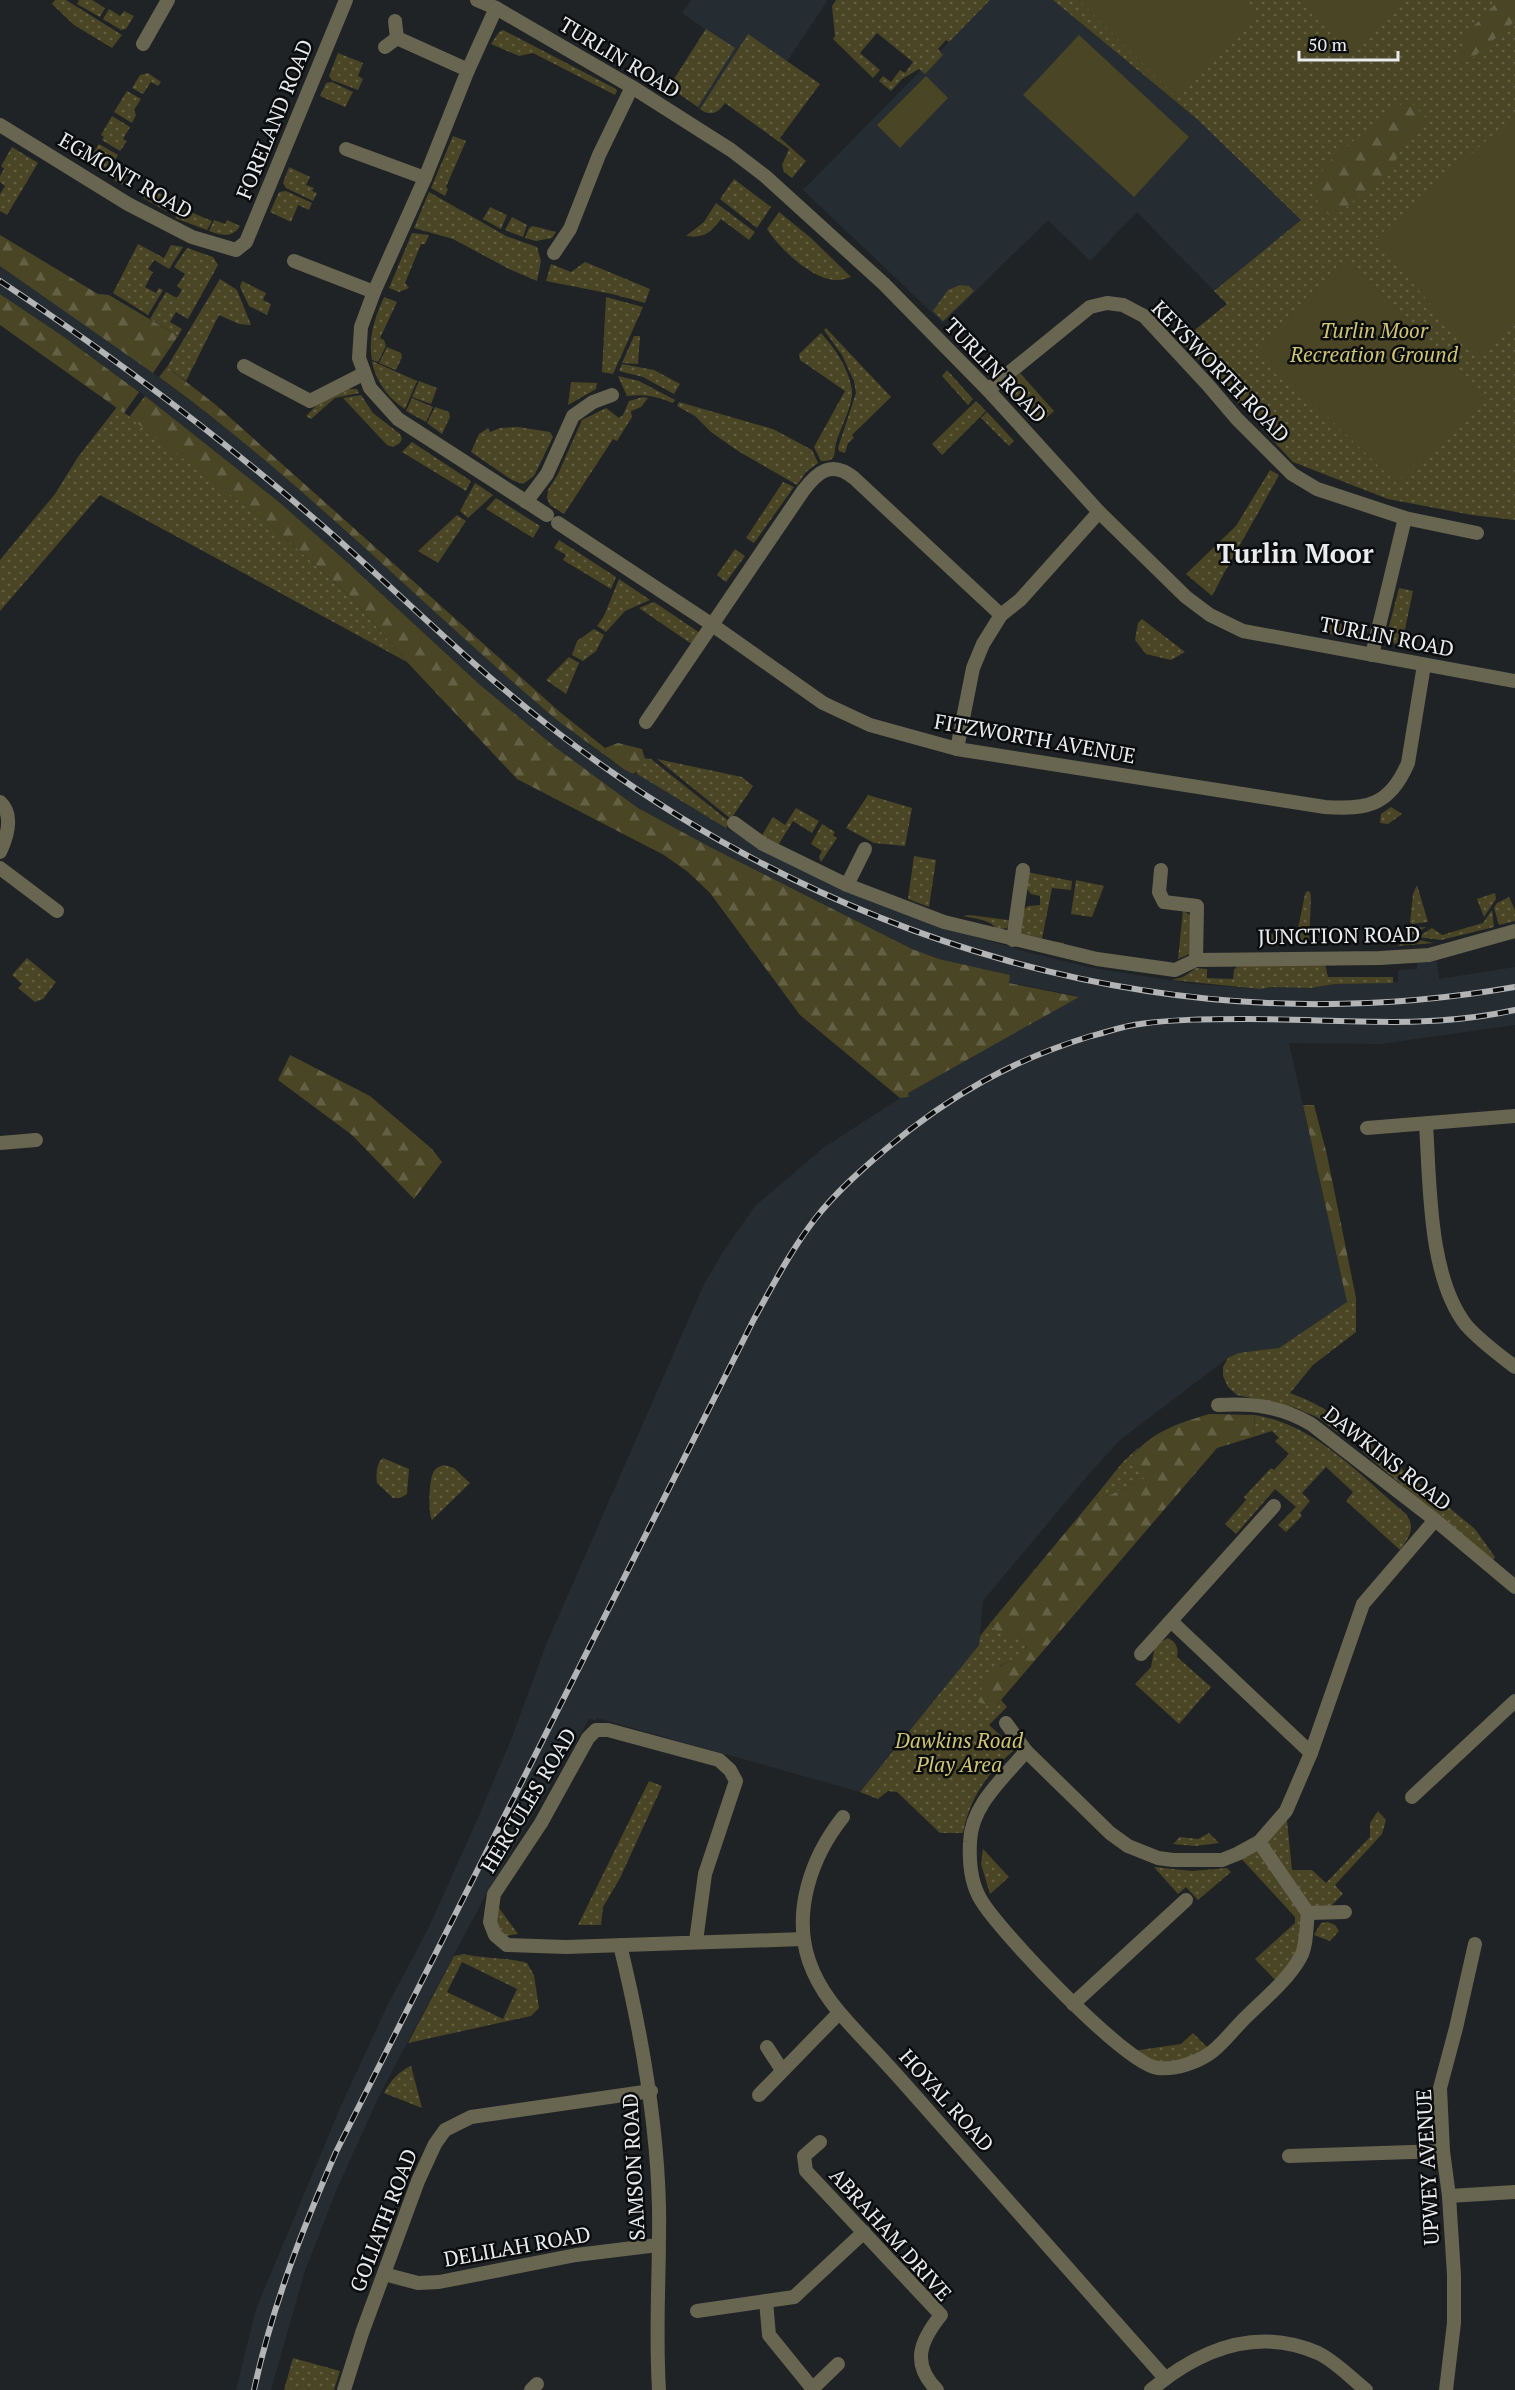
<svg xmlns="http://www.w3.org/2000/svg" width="1515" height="2390" font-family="'PT Serif',serif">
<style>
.built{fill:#252c32}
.grass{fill:url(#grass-dots);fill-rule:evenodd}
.forest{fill:url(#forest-firs)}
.pitch{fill:#4a4525}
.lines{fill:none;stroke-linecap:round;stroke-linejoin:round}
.minor{stroke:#686551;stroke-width:14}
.rail-casing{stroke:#b3b4b6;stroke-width:6}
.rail{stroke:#0b0c0d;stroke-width:4;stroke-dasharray:11;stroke-linecap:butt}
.labels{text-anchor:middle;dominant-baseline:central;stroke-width:5;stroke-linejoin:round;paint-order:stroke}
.street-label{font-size:21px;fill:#eaebed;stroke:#0b0c0d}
.park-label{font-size:21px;font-style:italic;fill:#d0c475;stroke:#0b0c0d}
.district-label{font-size:27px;font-weight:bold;fill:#eaebed;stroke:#0b0c0d}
</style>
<defs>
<pattern id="grass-dots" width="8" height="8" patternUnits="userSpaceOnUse" patternTransform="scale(1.5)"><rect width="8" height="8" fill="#4a4525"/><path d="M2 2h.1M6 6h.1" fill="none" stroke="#646045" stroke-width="1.8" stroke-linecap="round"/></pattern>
<pattern id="forest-firs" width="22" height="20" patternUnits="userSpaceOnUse" patternTransform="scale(1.5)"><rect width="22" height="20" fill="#4a4525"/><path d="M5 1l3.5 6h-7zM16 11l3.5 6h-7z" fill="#646045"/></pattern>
</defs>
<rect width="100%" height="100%" fill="#202325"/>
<!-- built -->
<g class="built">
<polygon points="691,0 828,0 748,120 725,103 717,112 706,113 669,87 705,29 682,13"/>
<polygon points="990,0 1053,0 1197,119 1301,220 1214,291 1137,212 1090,261 1048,220 943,323 803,190"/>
<polygon points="0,266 122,349 246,443 289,479 523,691 610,760 633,774 637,774 728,829 834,885 959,932 1031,953 1093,968 1194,984 1260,989 1271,987 1314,988 1335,984 1398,982 1398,970 1417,969 1417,962 1437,961 1439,979 1515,967 1515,1025 1381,1044 1289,1043 1347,1302 1279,1348 1228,1358 1120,1440 1089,1474 983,1601 979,1645 860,1792 597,1718 595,1721 590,1718 490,1887 381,2092 336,2191 305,2271 271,2390 236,2390 256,2309 340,2108 387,2006 427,1931 478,1818 512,1737 546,1645 704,1284 723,1252 755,1206 823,1148 900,1098 909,1097 907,1093 1078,996 1008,982 1010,975 939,959 912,949 710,847 638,808 555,747 479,684 348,563 279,502 145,396 64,337 0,294"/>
</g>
<!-- grass -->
<g class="grass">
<polygon points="55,0 66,0 122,35 112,48 74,25 52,4"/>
<polygon points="79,0 92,0 105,8 100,17 77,4"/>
<polygon points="836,0 990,0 949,42 946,40 938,49 943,55 925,74 919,69 902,79 891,91 879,81 883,76 891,82 900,70 905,73 913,62 877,33 860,53 880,70 873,78 833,39 835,36 832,6"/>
<polygon points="1053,0 1515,0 1515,520 1472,515 1388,499 1293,462 1181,341 1227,304 1214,291 1301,220 1197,119"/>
<polygon points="109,9 120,16 124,11 134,16 126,29 121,30 103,19"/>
<polygon points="706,29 735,48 698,107 669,87"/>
<polygon points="503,30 616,89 617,91 615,95 533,53 519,56 491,44 499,32"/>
<path d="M748,34L820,84L780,138L806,161L792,178L784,172L782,165L789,149L725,103C718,113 711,117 700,109Z"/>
<polygon points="338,53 363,63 358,76 363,79 358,90 332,80 329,76"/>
<polygon points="148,73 161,82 158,86 151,82 143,94 132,88 140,75"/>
<polygon points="332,82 353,92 345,107 320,96 326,83"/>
<polygon points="127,91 141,99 134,110 136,115 132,123 114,112"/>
<polygon points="112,116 130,127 123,139 127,141 120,151 102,140 104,137 101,135"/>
<polygon points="453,136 466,141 446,187 448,189 445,196 431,188"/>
<polygon points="99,144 118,155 111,166 127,176 122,185 87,163"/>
<polygon points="12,147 38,163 7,215 0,211 0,194 5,186 0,182 0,176 4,169 1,166"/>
<polygon points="289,167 310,177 306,185 314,188 312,191 317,193 313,201 286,188 283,183"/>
<polygon points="734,179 771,207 757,228 720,199"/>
<polygon points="148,190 154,190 172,200 166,211 143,198"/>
<polygon points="286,191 312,203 309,210 298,205 291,222 270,212 279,192"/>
<polygon points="429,192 506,236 537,247 541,261 537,281 509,269 453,239 414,228"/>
<path d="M716,203L755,232L749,240L721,219C709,234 705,238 686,236L704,222Z"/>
<polygon points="490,207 507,215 501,229 483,219"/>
<polygon points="181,208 212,221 207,230 175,218"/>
<path d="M779,212L811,238L851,277C847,278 842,280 838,280C813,281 779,248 767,229Z"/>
<polygon points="512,217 527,225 523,237 505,230"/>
<path d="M214,220L225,224L227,220L240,226C232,239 221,235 209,231Z"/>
<polygon points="533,226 556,232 552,238 536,241 525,238 529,228"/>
<polygon points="412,233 429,235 425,244 421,244 405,283 409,288 399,292 389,288"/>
<polygon points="138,244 164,258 171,245 183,247 169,269 154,260 148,269 153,272 145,287 156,293 159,288 163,290 148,315 113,293"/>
<polygon points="187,248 213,257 218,265 188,319 176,312 170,322 182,329 178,336 150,319 166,292 177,298 182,290 177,286 185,274 174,267"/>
<polygon points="585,262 650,289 645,303 612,294 546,281 551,264 571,272"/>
<polygon points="220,279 237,290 251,325 239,324 219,315 186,381 167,367"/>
<polygon points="242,281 266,293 263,300 271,304 267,315 249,306 240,287"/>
<polygon points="960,285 969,286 974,291 943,321 933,311 948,290"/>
<path d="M384,297L397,302L380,338L384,340L386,346L378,362L372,360C368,336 375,318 384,297Z"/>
<polygon points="606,297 643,307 613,374 602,372"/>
<polygon points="826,328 891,397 852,435 854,438 848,443 845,453 839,451 838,448 856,393 854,381 842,355 824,330"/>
<path d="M821,333C835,348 849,369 852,390C854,403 840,429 836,443C835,447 835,453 834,456C832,461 825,461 821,461L814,447L845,391L800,360L799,354Z"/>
<polygon points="634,336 640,336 638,364 622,363"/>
<polygon points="387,347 401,353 402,357 396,370 379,363"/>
<path d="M372,361L417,381L405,409C389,399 375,381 372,361Z"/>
<polygon points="622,364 654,370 680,384 674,394 643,377 619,371"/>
<polygon points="947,370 973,399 968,405 942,376"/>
<polygon points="1020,373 1054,411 1041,423 1015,396 1013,379"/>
<path d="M618,376L639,381L675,400L673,403C656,396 646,394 627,396Z"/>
<polygon points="419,381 437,388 431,404 412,397"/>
<polygon points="571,382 597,383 596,389 568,405"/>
<polygon points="348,386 349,389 357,389 359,393 335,398 311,419 306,416 323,399"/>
<polygon points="361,395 373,413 400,434 402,439 400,443 393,447 387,445 343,398"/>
<polygon points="643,397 648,398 641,407 631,411 632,417 617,441 613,439 564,514 550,505 547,498 548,490 558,474 582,420 606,408 619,418 623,415 629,401"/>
<polygon points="412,398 433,407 426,422 406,411"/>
<polygon points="976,401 986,411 942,455 932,444"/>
<polygon points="679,402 773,429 812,450 818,463 806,472 797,485 738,451 711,432 695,416 677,406"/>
<polygon points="117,407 275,529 352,598 407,662 100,495 0,611 0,560 55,494 78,457"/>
<polygon points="435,407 449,412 450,417 442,434 427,423"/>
<polygon points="987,412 1014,441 1009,446 981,418"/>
<polygon points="518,427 550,432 553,437 534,476 523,484 512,480 471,452 479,434 488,428 490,432 500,428"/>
<polygon points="412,442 471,481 466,491 402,452"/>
<path d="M1270,470L1279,475C1257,516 1233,555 1212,596L1186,574L1236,526Z"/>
<polygon points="783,482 794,487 754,543 746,538"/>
<polygon points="475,483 493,495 468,518 460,511"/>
<polygon points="496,498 540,526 533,538 486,509"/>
<polygon points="457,515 466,521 438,563 418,551"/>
<polygon points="559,540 616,577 611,589 563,560 566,555 554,548"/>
<polygon points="735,549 745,556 726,582 717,575"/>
<polygon points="619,579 650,600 625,611 606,632 597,626 604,616"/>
<polygon points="1399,588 1413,591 1401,648 1398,648 1387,634"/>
<polygon points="654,602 700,633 695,642 690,643 639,608"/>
<polygon points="1142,619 1185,652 1171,660 1146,654 1135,640 1138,623"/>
<path d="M1325,621L1369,630C1351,640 1341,637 1322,632Z"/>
<polygon points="594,629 604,635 596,651 583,661 572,655 577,641"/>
<polygon points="569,657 579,663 566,694 546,680"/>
<polygon points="643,758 651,759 730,822 726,828 637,774 636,771"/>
<polygon points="657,759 742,777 753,786 731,819"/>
<polygon points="868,795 912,808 905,846 874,843 846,828"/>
<polygon points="1391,807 1402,814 1388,824 1380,823 1381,814"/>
<polygon points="796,808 819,821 812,833 793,821 777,847 761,837 773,817 785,825"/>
<polygon points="822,824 835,832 833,835 837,838 821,862 819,857 822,851 811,844"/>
<polygon points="914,856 936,860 929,907 908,899"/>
<polygon points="1027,872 1072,881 1071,890 1052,888 1042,939 1064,943 1064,947 1022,938 1019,930 1024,909 1028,906 1040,905 1040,896 1031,894 1027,889"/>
<polygon points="1076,880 1104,886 1092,917 1071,914"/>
<polygon points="1417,885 1428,922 1412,924 1410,923 1413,894"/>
<polygon points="1307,891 1310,892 1311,898 1309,942 1293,943 1297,934 1305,894"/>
<polygon points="1495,893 1496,899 1484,917 1477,899"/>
<polygon points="1509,897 1515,910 1515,921 1499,925 1494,908 1497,903"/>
<polygon points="1183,910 1191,916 1189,954 1178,959"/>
<polygon points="1492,910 1494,927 1441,940 1418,937 1432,928 1442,935 1483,923"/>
<path d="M969,915L1008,920L1009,921L1007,928L997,930C991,919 975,919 963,916Z"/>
<polygon points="1426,927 1413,935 1413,939 1434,943 1397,946 1406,941 1409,928"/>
<path d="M1270,934L1293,935C1289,946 1279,946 1269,946Z"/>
<polygon points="27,958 56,982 43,999 35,1002 18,988 22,984 12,975"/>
<polygon points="1325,964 1328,977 1393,977 1393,983 1335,984 1311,988 1271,987 1260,989 1172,980 1183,977 1196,968 1207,969 1207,978 1233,979 1234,970 1238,965"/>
<path d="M1356,1298V1332L1313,1365L1290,1393C1315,1402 1333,1413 1354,1430L1350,1434H1340L1317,1417L1293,1407L1237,1395L1228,1387L1223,1376V1367L1228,1358L1238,1353L1279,1348L1347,1302Z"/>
<path d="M1255,1415C1316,1425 1359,1475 1405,1513C1417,1527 1409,1537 1400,1550L1346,1501L1353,1492L1326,1467L1302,1493L1310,1501L1300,1513L1302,1516L1286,1532L1278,1525L1296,1507L1275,1489L1236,1534L1225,1524L1246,1500L1244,1497L1271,1468L1274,1470L1289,1454L1275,1441L1279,1438L1272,1431L1253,1437Z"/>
<polygon points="1364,1438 1475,1529 1495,1557 1492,1562 1364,1453 1361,1448"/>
<polygon points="1139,1447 1131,1458 1147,1471 1150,1476 1110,1495 1094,1498 1123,1462"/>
<path d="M383,1458L409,1469L407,1494L400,1498H393L377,1483C376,1475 376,1463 383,1458Z"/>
<path d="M444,1465L454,1468L470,1483L432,1520C428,1513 429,1481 433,1473C435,1468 440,1466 444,1465Z"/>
<path d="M992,1621L993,1628L1019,1636L1027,1645L1023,1654L1000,1666L995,1707L1001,1700L1007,1707L989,1725L1010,1744L1013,1751C987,1773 969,1800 963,1833H940L897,1792L888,1791L878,1799L860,1792L979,1645L980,1636Z"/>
<path d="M1168,1638C1176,1643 1179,1647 1177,1657L1211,1687L1179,1724L1135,1684L1151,1667L1155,1645Z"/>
<polygon points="649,1781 662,1786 620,1878 603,1907 601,1925 578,1925"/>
<polygon points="1286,1811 1292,1870 1312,1870 1326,1883 1370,1837 1370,1823 1378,1811 1386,1820 1382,1834 1335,1885 1343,1894 1324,1913 1308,1913 1301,1957 1279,1984 1255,1959 1295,1923 1295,1917 1237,1854"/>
<polygon points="1209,1833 1219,1843 1195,1846 1173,1844 1180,1837 1198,1839"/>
<polygon points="983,1849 1009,1877 990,1894 981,1864"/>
<polygon points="1154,1867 1192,1871 1227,1868 1231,1872 1198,1900 1186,1887 1178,1894"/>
<polygon points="499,1908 518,1934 505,1936 499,1933 495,1913"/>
<polygon points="1328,1922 1335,1925 1339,1931 1330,1941 1314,1935 1321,1923"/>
<path d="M464,1954C485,1959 506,1957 527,1963L534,1975L539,2008L531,2016L408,2043L454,1956ZM462,1962L517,1989L503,2019L447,1992Z"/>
<polygon points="1193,2033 1212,2052 1156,2068 1126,2052 1181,2044"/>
<path d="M411,2066L422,2108L384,2093C391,2080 398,2072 411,2066Z"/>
<polygon points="293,2358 340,2371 334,2390 284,2390"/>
</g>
<!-- forest -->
<g class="forest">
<polygon points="1499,0 1515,0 1515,21 1468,62 1463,62 1459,57 1467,33"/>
<polygon points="1408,99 1426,118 1403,142 1401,150 1391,168 1334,218 1323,210 1309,188 1335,155"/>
<polygon points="0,235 98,294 109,295 178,336 153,373 0,266"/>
<polygon points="0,294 64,337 139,392 124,413 0,325"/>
<path d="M167,367L216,405L561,713L605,748L618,743L642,749L645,759L640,769L633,774L625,770L557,720L523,691C402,585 289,471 159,377Z"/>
<polygon points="145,396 279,502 348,563 479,684 555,747 638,808 710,847 912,949 939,959 1010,975 1009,983 1079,997 908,1093 909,1097 900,1098 800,1015 710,893 688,872 664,855 517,779 407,662 352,598 275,529 129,417"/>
<polygon points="290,1055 370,1096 432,1149 442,1162 414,1199 352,1135 278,1080"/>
<polygon points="1303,1105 1314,1105 1327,1155 1356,1298 1347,1302"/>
<path d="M1209,1414L1255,1415L1253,1437L1217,1448L995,1707L978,1702C979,1688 989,1675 1001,1666C1011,1658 1021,1658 1027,1646L1019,1636L1006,1637L993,1628L992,1621L1094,1498L1110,1495L1149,1476L1147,1471L1133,1467L1131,1458C1150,1432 1179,1423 1209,1414Z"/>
</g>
<!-- pitch -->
<g class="pitch">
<polygon points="1079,0 1239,0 1257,17 1177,98"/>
<polygon points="1298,0 1405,0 1350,53"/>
<polygon points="1079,35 1189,137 1134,197 1023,95"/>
<polygon points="926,76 948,98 900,148 877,125"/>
<polygon points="1515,115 1515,322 1477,356 1374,240"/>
<polygon points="1345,259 1486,395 1396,483 1257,348"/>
</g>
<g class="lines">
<!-- minor -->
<g class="minor">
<polyline points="477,0 496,8 632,87 731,150 765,176 884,284 988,390 1099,512 1186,597 1210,615 1243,631 1515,681"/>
<polyline points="496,8 468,70 425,178 374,292 361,327 359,358 370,388 398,419 547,515"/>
<polyline points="395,21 397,38"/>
<polyline points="143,44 168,0"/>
<polyline points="385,47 397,38 468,70"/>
<polyline points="0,125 128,204 192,237 236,250 246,242 346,0"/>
<polyline points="346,149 425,178"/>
<polyline points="554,253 570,229 599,155 632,87"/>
<polyline points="294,261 374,292"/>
<polyline points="244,366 310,401 363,374"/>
<polyline points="988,390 1090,307 1107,303 1123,305 1144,316 1208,385 1237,419 1292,474 1317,489 1405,518 1477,533"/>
<polyline points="526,502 547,474 573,416 593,402 612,395"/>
<path d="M558,523L711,624L823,703L870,725L957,749L1325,807C1368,810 1390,805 1408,763L1424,665"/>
<polyline points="1372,655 1405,518"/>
<path d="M646,722L803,491C818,471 832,460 854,478L1001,615"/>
<polyline points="957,749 973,668 983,644 1001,615 1020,600 1099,512"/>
<path d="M0,802C14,815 7,837 0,852"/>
<polyline points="734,823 763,844 847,885 944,922 1097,959 1175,970 1196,960 1380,958 1429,955 1515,931"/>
<polyline points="0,868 57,911"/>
<polyline points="1161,870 1159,892 1164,902 1197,906 1196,960"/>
<polyline points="847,885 865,849"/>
<polyline points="1013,940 1023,870"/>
<path d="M1426,1124C1430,1183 1428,1276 1466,1325C1480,1341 1498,1354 1515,1367"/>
<polyline points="1367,1128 1515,1116"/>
<polyline points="0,1143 36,1140"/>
<path d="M1218,1405C1252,1403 1281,1406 1311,1424L1435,1520L1515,1587"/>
<polyline points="1172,1622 1311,1753"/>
<polyline points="1141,1654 1274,1506"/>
<polyline points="1006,1723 1026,1751 1110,1833 1128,1846 1158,1858 1173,1860 1222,1860 1237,1854 1259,1842 1286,1811 1311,1753 1363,1604 1435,1520"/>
<path d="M1026,1751C1004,1778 971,1805 970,1842C969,1861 971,1884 981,1900C999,1931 1126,2065 1158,2068C1176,2070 1199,2062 1213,2051C1224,2042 1234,2029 1245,2018C1263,2000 1287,1981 1300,1958C1307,1947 1306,1926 1308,1913L1259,1842"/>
<polyline points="1412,1797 1515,1701"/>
<path d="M843,1817C812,1856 792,1911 809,1961C821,1996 845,2019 869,2045C891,2068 912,2092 933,2116C1011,2203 1087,2291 1165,2378"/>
<polyline points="1308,1913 1345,1912"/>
<polyline points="696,1941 705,1874 736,1781 730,1770 719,1760 608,1730 596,1730 588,1738 541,1823 494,1894 490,1922 495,1935 507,1945 566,1947 803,1939"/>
<path d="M620,1945C641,2031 657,2118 659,2207C660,2268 655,2329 659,2390"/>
<polyline points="1073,2004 1186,1900"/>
<polyline points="767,2047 782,2070"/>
<polyline points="759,2095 839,2013"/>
<path d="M820,2142L804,2156L806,2171L941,2315C921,2340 910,2363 937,2390"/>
<polyline points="1289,2156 1443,2151"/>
<polyline points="1449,2196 1515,2192"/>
<polyline points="384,2274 418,2283 439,2282 576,2255 658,2245"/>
<polyline points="766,2301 769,2335 812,2388"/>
<polyline points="697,2311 794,2297 864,2232"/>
<polyline points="344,2390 362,2333 418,2181 435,2144 445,2130 471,2117 651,2091"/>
<polyline points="531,2390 537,2384"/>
<polyline points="811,2390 838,2364"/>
<path d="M1151,2390C1199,2350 1256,2326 1318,2353C1335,2361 1351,2378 1366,2390"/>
<polyline points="1446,2390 1454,2323 1454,2275 1449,2196 1443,2151 1440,2088 1456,2028 1475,1944"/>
</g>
<defs>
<g id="rail">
<path d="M0,281C117,359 228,443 333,535C405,599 473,667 549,726C825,941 1167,1048 1515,987"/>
<path d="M254,2390C272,2307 302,2230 336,2152L754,1319C773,1285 791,1250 815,1219C836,1192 861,1170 886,1149C949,1096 1012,1060 1091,1036C1107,1032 1123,1026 1140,1024C1175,1019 1212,1019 1248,1019C1338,1019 1427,1030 1515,1010"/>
</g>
</defs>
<!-- rail casing -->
<use href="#rail" class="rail-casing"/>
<!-- rail -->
<use href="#rail" class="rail"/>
</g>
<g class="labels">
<!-- street labels -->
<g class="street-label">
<text transform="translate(620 57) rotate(31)">TURLIN ROAD</text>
<text transform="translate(274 119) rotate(-68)">FORELAND ROAD</text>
<text transform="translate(126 175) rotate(30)">EGMONT ROAD</text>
<text transform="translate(996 370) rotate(46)">TURLIN ROAD</text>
<text transform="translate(1221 371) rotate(46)">KEYSWORTH ROAD</text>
<text transform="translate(1387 636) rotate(11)">TURLIN ROAD</text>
<text transform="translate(1035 738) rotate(10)">FITZWORTH AVENUE</text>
<text transform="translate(1339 935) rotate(-1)">JUNCTION ROAD</text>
<text transform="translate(1388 1458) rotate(38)">DAWKINS ROAD</text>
<text transform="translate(528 1800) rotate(-59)">HERCULES ROAD</text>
<text transform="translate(947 2100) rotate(48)">HOYAL ROAD</text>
<text transform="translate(633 2167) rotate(-93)">SAMSON ROAD</text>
<text transform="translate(1427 2167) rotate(-93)">UPWEY AVENUE</text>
<text transform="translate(383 2220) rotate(-69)">GOLIATH ROAD</text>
<text transform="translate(891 2234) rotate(48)">ABRAHAM DRIVE</text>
<text transform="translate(517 2246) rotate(-10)">DELILAH ROAD</text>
</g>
<!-- park labels -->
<g class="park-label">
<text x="1374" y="330">Turlin Moor<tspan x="1374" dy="24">Recreation Ground</tspan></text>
<text x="959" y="1740">Dawkins Road<tspan x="959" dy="24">Play Area</tspan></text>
</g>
<!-- district labels -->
<g class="district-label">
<text x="1295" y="553">Turlin Moor</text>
</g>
</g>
<!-- scale -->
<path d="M1299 51v9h99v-9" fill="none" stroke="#eaebed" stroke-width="3"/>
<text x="1308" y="51" font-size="18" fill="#eaebed" stroke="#0b0c0d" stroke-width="4.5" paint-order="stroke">50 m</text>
</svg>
